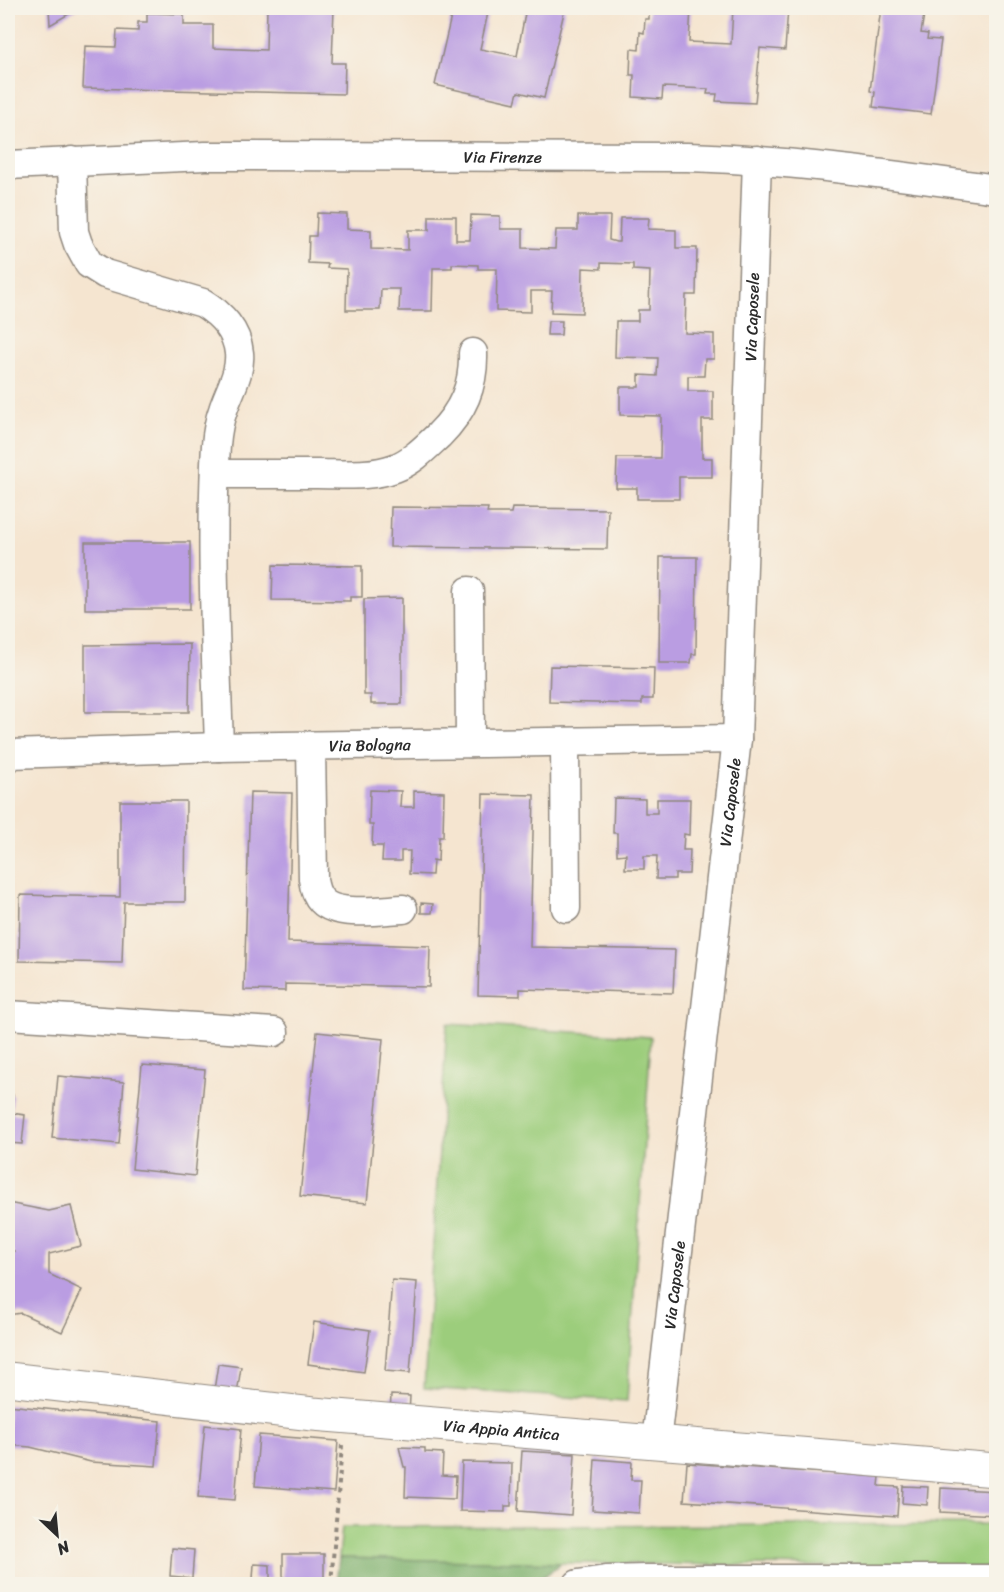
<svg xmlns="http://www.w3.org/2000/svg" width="1004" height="1592" font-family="Sriracha,sans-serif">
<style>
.green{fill:#9ccd7c;stroke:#647c54;stroke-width:1.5}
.forest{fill:#7db06c;stroke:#546e4c;stroke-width:1.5}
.building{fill:#ba9de2}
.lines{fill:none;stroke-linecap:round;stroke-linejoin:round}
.minor-casing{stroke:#90887e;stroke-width:31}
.tertiary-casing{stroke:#90887e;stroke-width:35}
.path{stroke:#90887e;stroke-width:4;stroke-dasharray:4.5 4.5;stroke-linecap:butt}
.minor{stroke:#fff;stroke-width:28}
.tertiary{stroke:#fff;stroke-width:33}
.labels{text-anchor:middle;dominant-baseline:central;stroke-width:6;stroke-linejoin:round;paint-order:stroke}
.street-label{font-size:16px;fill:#2b2b2b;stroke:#f7f3e8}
</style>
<rect width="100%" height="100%" fill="#f7f3e8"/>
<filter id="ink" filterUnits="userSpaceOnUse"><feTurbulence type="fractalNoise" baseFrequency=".0167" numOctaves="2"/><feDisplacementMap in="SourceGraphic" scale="12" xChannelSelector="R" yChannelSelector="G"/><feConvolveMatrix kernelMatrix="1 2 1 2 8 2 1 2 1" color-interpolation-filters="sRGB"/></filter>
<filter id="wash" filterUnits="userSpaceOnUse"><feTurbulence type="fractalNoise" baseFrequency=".008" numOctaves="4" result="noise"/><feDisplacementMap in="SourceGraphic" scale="24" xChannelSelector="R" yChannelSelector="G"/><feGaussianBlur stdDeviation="1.35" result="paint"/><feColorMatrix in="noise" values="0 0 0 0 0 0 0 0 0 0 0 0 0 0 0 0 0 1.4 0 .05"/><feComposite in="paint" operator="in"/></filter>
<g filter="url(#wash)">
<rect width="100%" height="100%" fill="#f5e5d0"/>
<!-- green -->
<g class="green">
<polygon points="447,1024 651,1037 627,1401 424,1388"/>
<polygon points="996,1524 996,1568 561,1563 339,1558 342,1527"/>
</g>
<!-- forest -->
<polygon class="forest" points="339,1558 561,1563 546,1575 523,1584 336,1584"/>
<g id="blocks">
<!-- building -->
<g class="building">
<polygon points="49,8 79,8 50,25"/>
<polygon points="267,8 334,8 332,63 345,63 344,94 83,88 85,46 116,47 117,30 138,31 138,22 147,22 147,13 184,14 184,25 213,25 213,48 266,50"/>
<polygon points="453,8 489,8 480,49 517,56 526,8 565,8 544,98 518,92 515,103 435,85"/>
<polygon points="649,8 691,8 689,42 731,44 733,8 788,8 785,50 760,48 755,103 716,101 717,94 707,94 708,89 663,87 662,99 633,97 634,75 630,75 631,49 639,50 640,32 644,33 645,19 649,19"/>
<polygon points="881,8 925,8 921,33 928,34 927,39 941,40 931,114 873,107 875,92 870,91"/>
<polygon points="317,213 347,214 347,229 371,230 371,249 408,250 408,230 429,230 429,216 456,216 456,240 470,240 471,215 500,216 500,229 523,229 523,248 555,249 556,230 578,230 578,216 610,216 609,240 616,242 619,242 620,218 649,218 648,229 676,230 676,248 697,248 696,295 686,295 685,333 714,334 714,359 705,359 704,376 688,376 688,391 713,391 713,420 702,420 702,458 712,458 712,477 679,477 679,499 637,499 637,488 616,488 617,458 660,458 661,416 620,415 620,387 639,387 639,375 657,376 658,358 615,357 616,321 638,321 638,310 649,310 650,271 633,270 633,264 601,263 601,269 583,268 582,313 551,312 552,291 531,291 531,312 496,311 497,269 478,269 478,265 452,264 452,268 433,268 432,311 399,311 400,289 381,289 380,310 346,310 347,269 327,268 328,264 308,263 309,236 316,236"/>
<polygon points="548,321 562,321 561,335 547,335"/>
<polygon points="391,507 488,508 487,513 511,513 512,508 608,509 607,549 390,547"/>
<rect x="85" y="542" width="105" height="67"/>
<polygon points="660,557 697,557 696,654 692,654 691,663 659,663"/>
<polygon points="273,565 362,566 362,597 350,597 350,601 272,600"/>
<polygon points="402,598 402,704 371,704 371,695 364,695 364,599"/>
<polygon points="190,644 189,712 85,712 85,645"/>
<polygon points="550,666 654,668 653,699 642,699 642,704 549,702"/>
<polygon points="370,790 401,791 400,807 414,807 414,791 444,792 443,837 439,837 438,861 433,860 432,875 409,874 410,851 401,851 401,861 382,861 383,846 372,846 373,825 369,825"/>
<polygon points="250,792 292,793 288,942 430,946 429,987 285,984 285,991 244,990"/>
<polygon points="483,794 534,795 530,947 675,950 673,993 520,989 520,996 478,995"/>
<polygon points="614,798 645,799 645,813 657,813 657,799 690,799 689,835 684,834 683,850 690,850 689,874 675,874 675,879 656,879 657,856 644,856 644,869 625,869 626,854 617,855 617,833 613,833"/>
<polygon points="120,801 186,801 185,902 124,902 122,963 19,961 20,895 120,897"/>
<polygon points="421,903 433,904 432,913 421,913"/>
<polygon points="317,1032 383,1039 367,1203 300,1196"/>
<polygon points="142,1065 205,1070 195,1176 132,1169"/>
<polygon points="58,1076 124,1082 119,1144 52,1138"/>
<polygon points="8,1095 13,1095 11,1113 25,1115 22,1144 8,1143"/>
<polygon points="8,1203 49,1211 71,1206 81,1246 49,1254 49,1274 82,1290 62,1332 21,1313 8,1315 8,1267 10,1267 14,1251 8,1248"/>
<polygon points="392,1280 417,1282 410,1373 385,1371"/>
<polygon points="314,1322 370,1330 364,1372 308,1364"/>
<polygon points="218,1364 241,1367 237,1394 214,1390"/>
<polygon points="391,1395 410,1396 409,1415 390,1414"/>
<polygon points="8,1405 160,1421 156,1466 91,1462 30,1447 8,1445"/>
<polygon points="205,1425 241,1429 235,1500 198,1497"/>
<polygon points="259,1435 338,1441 334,1492 255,1486"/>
<polygon points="399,1447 425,1448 425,1452 443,1453 442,1475 456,1476 455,1499 405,1497 406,1467 404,1467"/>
<polygon points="522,1451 575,1454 571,1515 518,1511"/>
<polygon points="595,1459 632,1462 631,1480 641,1480 639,1513 592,1510"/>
<polygon points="462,1462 512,1463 511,1506 505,1506 505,1512 460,1511"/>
<polygon points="687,1463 880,1477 879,1486 899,1487 897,1516 684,1501"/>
<polygon points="903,1486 928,1487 927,1505 902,1503"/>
<polygon points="941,1488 996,1491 996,1515 940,1512"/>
<polygon points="172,1548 194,1550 192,1578 170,1576"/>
<rect x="283" y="1554" width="41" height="30"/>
<polygon points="254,1564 270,1565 270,1580 253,1579"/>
</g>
</g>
</g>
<g filter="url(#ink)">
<use href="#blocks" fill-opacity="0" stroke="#90887e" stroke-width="1.5"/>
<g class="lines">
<defs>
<g id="minor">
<path d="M72,161L74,232L78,244L89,264L105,274L203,303C221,314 237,331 239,353C241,373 229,391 223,410C219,421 217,433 216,445C210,546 216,647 219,747"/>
<path id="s1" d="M8,165L205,156L687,157C791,160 893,175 996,189"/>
<path d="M215,474C249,474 283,474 317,474C343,474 371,477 395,468C413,461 426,447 439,435C463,411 474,386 473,353"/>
<polyline points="469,591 470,743"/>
<polyline points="565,742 566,908"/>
<path d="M311,746L313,879C314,887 316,895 322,901C337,917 382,910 403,909"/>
<path id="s2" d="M8,758L11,754L219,747L737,739"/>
<polyline points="8,1015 274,1032"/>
<path id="s3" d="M656,1442L737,739L757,160"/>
<polyline points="578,1584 606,1580 645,1579 996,1579"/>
</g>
<g id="tertiary">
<path id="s4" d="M8,1379L313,1414L996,1470"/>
</g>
</defs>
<!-- minor casing -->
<use href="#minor" class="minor-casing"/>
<!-- tertiary casing -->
<use href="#tertiary" class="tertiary-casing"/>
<!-- path -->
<polyline class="path" points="331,1584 342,1445"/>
<!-- minor -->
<use href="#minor" class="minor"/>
<!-- tertiary -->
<use href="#tertiary" class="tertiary"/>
</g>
</g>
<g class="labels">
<!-- street labels -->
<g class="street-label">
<text stroke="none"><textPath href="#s1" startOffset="495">Via Firenze</textPath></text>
<text stroke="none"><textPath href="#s3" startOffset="1130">Via Caposele</textPath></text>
<text stroke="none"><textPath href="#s2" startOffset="364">Via Bologna</textPath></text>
<text stroke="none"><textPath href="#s3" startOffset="644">Via Caposele</textPath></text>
<text stroke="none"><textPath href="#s3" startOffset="158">Via Caposele</textPath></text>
<text stroke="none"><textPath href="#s4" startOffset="496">Via Appia Antica</textPath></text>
</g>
</g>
<!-- margin -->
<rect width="1004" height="1592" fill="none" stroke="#f7f3e8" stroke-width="30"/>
<!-- north arrow -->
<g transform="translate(57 1535) rotate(154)" stroke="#f7f3e8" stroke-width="4.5" paint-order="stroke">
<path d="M0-4.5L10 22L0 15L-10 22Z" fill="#2b2b2b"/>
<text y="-9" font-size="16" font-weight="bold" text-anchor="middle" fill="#2b2b2b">N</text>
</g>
</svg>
